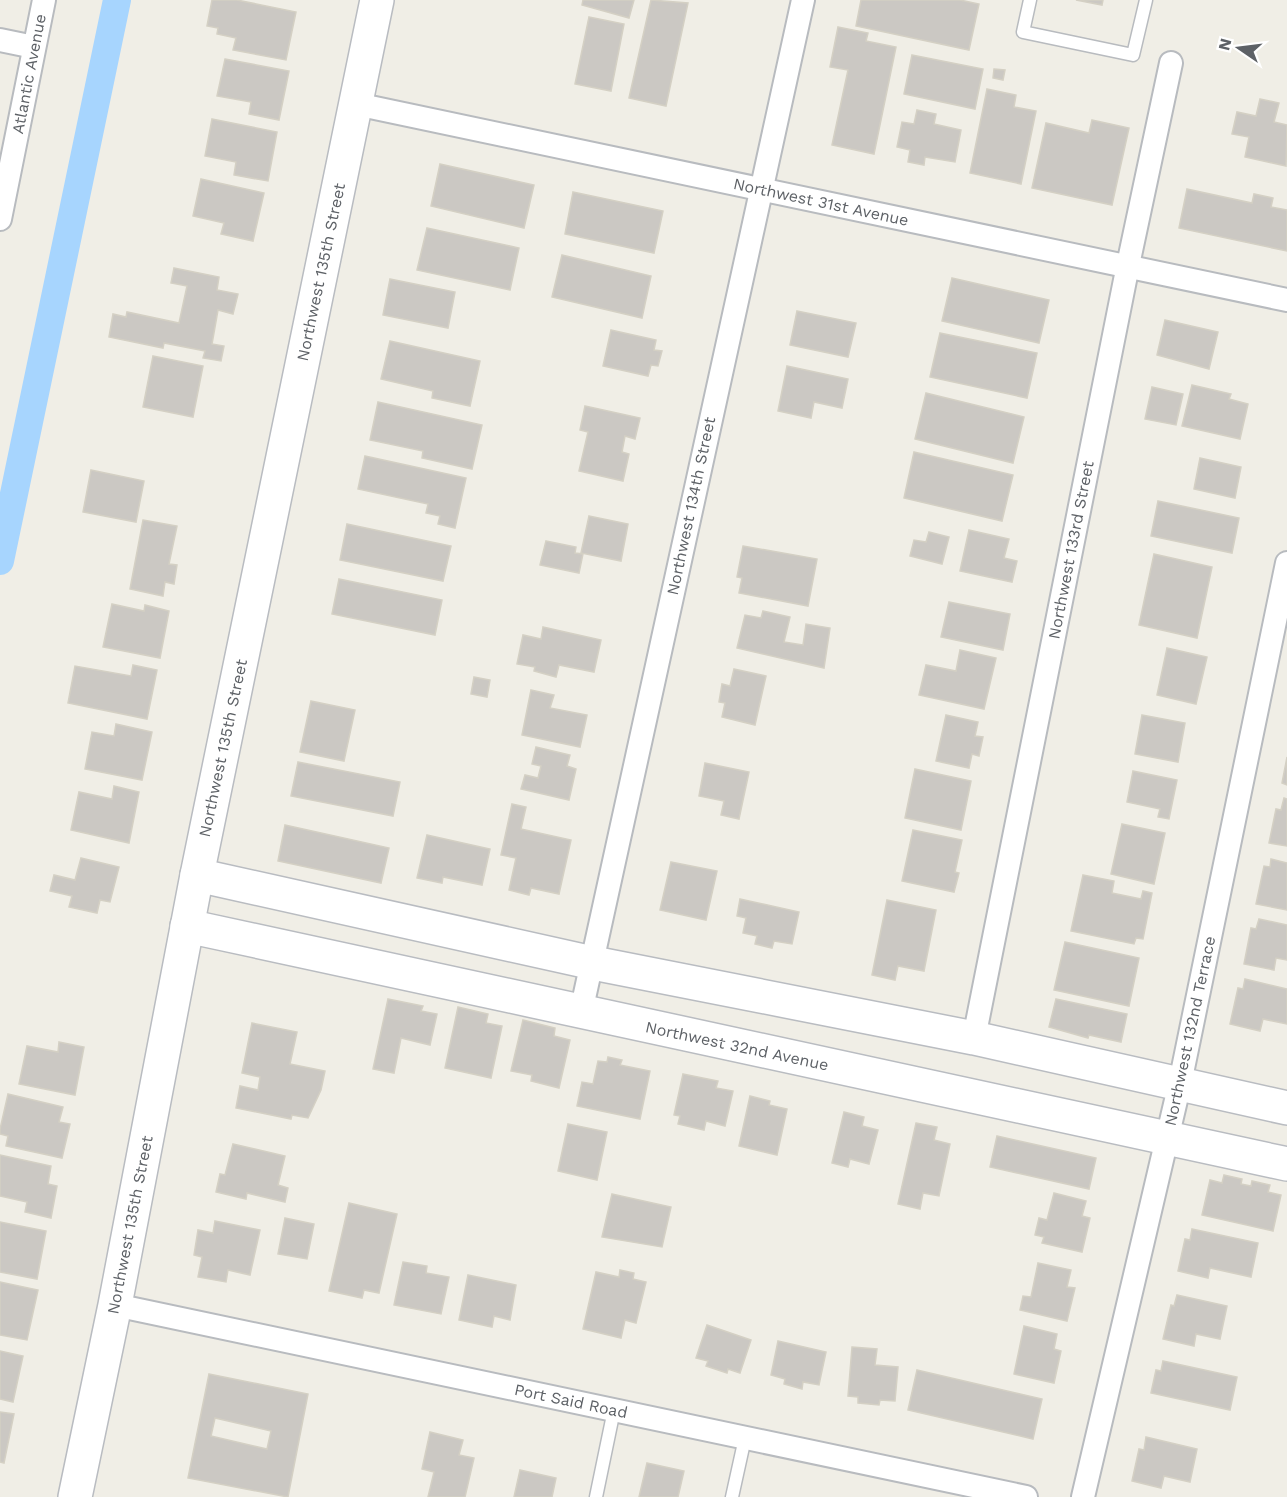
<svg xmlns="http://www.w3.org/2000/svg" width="1287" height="1497" font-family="'Work Sans',sans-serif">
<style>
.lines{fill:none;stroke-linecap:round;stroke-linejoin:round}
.canal{stroke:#a7d5fe;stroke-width:28}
.building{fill:#cbc8c3;stroke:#d4d0c4;stroke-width:1.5;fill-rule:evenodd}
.lane-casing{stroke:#b8bbbf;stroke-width:15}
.street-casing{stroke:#b8bbbf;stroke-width:26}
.secondary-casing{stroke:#b9bcc1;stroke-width:36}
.lane{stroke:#fff;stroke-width:12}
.street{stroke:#fff;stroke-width:22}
.secondary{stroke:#fff;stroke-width:33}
.labels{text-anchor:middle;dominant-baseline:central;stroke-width:6;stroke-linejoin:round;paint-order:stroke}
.street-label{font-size:16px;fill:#5d6166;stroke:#fff}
</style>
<rect width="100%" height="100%" fill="#f0eee6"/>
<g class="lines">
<!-- canal -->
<polyline class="canal" points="0,561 117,0"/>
</g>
<!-- building -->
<g class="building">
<polygon points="212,0 237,0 296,12 286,60 233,50 236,38 217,34 218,28 207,26"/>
<polygon points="583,0 634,0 629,18 582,5"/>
<polygon points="651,0 688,3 666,106 629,98"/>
<polygon points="861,0 960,0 979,4 969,50 856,26"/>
<polygon points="1076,0 1103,0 1102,5"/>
<polygon points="589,17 624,24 611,91 575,84"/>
<polygon points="838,27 868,33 866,41 896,47 874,154 832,145 848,70 830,67"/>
<polygon points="912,55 983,69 975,109 904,94"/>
<polygon points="225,59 289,71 279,120 249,114 251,102 217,96"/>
<polygon points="994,69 1005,70 1003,80 993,78"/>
<polygon points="987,89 1016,95 1014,107 1036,111 1021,184 970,173"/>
<polygon points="1260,99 1279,103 1274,122 1287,125 1286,166 1245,157 1249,137 1232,134 1237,112 1256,116"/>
<polygon points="917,110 936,114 934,124 961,130 955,162 925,157 924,165 908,162 910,150 897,147 902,122 914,124"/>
<polygon points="212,119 277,132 268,181 234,175 236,162 205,156"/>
<polygon points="1092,120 1129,128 1112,205 1032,188 1046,123 1089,133"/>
<polygon points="440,164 534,185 524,228 431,206"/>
<polygon points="201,179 264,193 253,241 221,234 224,223 193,216"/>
<polygon points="1187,189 1252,203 1254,194 1273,198 1271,207 1287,210 1287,251 1179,228"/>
<polygon points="573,192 663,211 654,253 565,234"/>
<polygon points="427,228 519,248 510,290 417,270"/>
<polygon points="562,255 651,276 642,318 552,297"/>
<polygon points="174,268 219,277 217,290 238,294 233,314 218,310 212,344 224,346 221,361 203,358 205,351 164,343 163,348 109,337 113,314 126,317 127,312 179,323 187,286 171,283"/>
<polygon points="952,278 1049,300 1039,343 942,321"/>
<polygon points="390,279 455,292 448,328 383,315"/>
<polygon points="797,311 856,323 848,357 790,345"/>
<polygon points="1165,320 1218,332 1209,369 1157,355"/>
<polygon points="611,330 656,340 654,350 662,351 658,366 651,365 648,376 603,366"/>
<polygon points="940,333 1037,353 1027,398 930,377"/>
<polygon points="390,341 480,361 470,406 432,398 433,391 381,379"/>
<polygon points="153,356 203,366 193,417 143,407"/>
<polygon points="787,366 848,379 842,408 814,402 811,418 778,411"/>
<polygon points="1192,385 1231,394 1229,399 1248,404 1240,439 1182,426"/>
<polygon points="1152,387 1183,394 1176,425 1145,419"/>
<polygon points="926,393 1024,417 1013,463 915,439"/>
<polygon points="378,402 482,425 472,469 422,458 423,451 370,440"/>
<polygon points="585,406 640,418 635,439 625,436 622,452 629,454 623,481 579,471 588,432 580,430"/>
<polygon points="914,452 1013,475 1002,521 904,498"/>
<polygon points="365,456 466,478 455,528 438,524 440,516 426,513 428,504 358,489"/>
<polygon points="1200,458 1241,467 1235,498 1194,489"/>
<polygon points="91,470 144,481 136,522 83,512"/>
<polygon points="1158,501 1239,518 1232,553 1151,536"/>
<polygon points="589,516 628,524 621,561 581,553"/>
<polygon points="143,520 177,526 169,564 177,565 174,584 165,582 163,596 130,589"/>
<polygon points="347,524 451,546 443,581 340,560"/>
<polygon points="969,530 1009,539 1004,558 1017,561 1012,582 960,571"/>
<polygon points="929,532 949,537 942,564 910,556 914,540 926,542"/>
<polygon points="546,541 576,547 575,553 583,554 579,573 540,565"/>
<polygon points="743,546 817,559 808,606 739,593 742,578 737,577"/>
<polygon points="1154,554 1212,567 1197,638 1139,625"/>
<polygon points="339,579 442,600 435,635 332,614"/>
<polygon points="949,602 1010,614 1003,650 941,637"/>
<polygon points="112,604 144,611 145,605 169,611 160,658 103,647"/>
<polygon points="763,611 790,617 784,642 803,645 806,624 830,628 824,668 737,648 745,615 761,618"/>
<polygon points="543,627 601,640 594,672 559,665 556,677 534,671 535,667 517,664 523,635 541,639"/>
<polygon points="1167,648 1207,657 1196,704 1157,695"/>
<polygon points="960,650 996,658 984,709 919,695 926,665 956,671"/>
<polygon points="133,665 157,670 147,719 68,703 75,666 131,676"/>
<polygon points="734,669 766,676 755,725 722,717 725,703 719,702 722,684 730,686"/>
<polygon points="474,677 490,680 487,697 471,694"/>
<polygon points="531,690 554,695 550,708 587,715 580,747 522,735"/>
<polygon points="311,701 355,710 344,761 300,752"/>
<polygon points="946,715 978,722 975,736 983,737 979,756 972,754 969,768 936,761"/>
<polygon points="1142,715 1185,723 1178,762 1135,754"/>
<polygon points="116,724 152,732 142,780 85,769 92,732 114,736"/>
<polygon points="536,747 570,755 567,766 576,769 569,800 521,789 525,775 538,778 541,766 532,764"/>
<polygon points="1287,757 1287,785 1282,783"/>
<polygon points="298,762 400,782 393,816 291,796"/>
<polygon points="705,763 749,772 739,819 721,815 724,801 699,796"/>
<polygon points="915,769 971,781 961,830 905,818"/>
<polygon points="1133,771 1177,780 1169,819 1158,817 1160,809 1127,802"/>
<polygon points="114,786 139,792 129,843 71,830 79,792 112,799"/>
<polygon points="1284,798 1287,799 1287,846 1269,843 1276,809 1281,810"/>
<polygon points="512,804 526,807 521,829 571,840 559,894 531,888 529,895 509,890 516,858 501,855"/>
<polygon points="1122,824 1165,833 1154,884 1111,874"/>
<polygon points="285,825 389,848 381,883 278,861"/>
<polygon points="913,830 962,840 955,872 959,873 954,892 902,881"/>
<polygon points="427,835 490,849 482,885 443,877 442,883 417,878"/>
<polygon points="81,858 119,867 110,902 100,900 97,913 69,907 72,896 50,891 54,875 75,880"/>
<polygon points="1271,859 1287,863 1287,910 1256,904 1264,866 1270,867"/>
<polygon points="671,862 717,871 706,920 660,910"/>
<polygon points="1083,875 1114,881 1112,893 1141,899 1143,891 1152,893 1143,939 1136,938 1134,944 1071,931"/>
<polygon points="740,899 799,912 792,944 774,941 772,948 755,944 757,936 743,933 746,918 737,916"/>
<polygon points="887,900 936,910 924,971 898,966 895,980 872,975"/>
<polygon points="1259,919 1287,925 1287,960 1276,958 1274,970 1244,964 1251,928 1256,929"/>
<polygon points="1065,942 1139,958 1129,1006 1054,990"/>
<polygon points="1245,979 1287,989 1287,1024 1263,1019 1260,1031 1230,1024 1238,988 1243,989"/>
<polygon points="388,999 423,1006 421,1011 437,1014 430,1045 401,1038 394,1073 373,1069"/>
<polygon points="1056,999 1127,1014 1121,1042 1089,1035 1088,1038 1049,1027"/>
<polygon points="458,1007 488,1014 486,1023 502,1026 491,1078 445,1068"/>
<polygon points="523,1020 555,1028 554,1036 570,1040 559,1088 531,1081 532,1075 511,1071"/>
<polygon points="252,1023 297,1032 290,1064 325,1071 321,1090 308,1118 292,1115 291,1119 236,1108 240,1086 258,1090 260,1077 242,1073"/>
<polygon points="59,1042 84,1047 75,1095 19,1084 27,1046 58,1052"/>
<polygon points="608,1057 622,1060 620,1065 650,1071 640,1119 577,1106 582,1082 593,1084 598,1061 607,1062"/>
<polygon points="683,1074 718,1081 716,1088 733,1091 725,1126 706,1121 704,1130 678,1124 680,1116 674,1115"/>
<polygon points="8,1094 63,1107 59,1122 70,1124 62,1158 6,1146 8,1136 0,1134 0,1129"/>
<polygon points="750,1096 770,1101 769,1105 787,1109 777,1155 739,1146"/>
<polygon points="844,1112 864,1117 862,1126 878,1130 869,1164 850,1159 848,1167 832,1163"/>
<polygon points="916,1123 937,1127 934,1140 950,1144 939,1196 923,1193 920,1209 898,1204"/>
<polygon points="568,1124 607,1132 597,1180 558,1171"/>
<polygon points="997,1136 1096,1158 1089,1189 990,1167"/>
<polygon points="233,1144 285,1156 278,1185 288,1188 285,1202 247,1193 246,1199 216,1192 220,1174 225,1175"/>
<polygon points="0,1155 51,1166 48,1184 57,1186 51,1218 25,1212 27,1202 0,1196"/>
<polygon points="1224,1175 1242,1179 1241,1184 1251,1186 1252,1181 1270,1185 1268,1192 1281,1195 1273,1231 1202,1215 1210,1180 1222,1183"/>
<polygon points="1054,1193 1086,1201 1082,1216 1090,1218 1082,1252 1042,1243 1044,1237 1035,1235 1039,1218 1047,1220"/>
<polygon points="612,1194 671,1207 662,1247 602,1237"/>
<polygon points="349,1203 397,1214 379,1293 364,1290 362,1298 329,1291"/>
<polygon points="285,1218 314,1224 307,1259 278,1254"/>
<polygon points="215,1221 260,1230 250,1275 228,1270 226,1282 198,1277 202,1257 194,1255 198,1230 213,1233"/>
<polygon points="0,1222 46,1231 37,1279 0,1272"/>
<polygon points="1192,1229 1258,1243 1251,1277 1210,1268 1208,1278 1178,1271 1185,1239 1190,1240"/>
<polygon points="403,1262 427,1266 426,1273 449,1277 441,1314 394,1305"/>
<polygon points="1038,1263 1071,1270 1067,1287 1075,1288 1067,1321 1020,1310 1023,1296 1031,1297"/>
<polygon points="620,1270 634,1273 633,1279 646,1282 636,1323 625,1320 621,1338 583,1329 596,1272 619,1277"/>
<polygon points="468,1275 516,1285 510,1320 494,1316 492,1327 459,1320"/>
<polygon points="0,1282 38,1290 27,1340 0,1335"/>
<polygon points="1177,1295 1227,1306 1220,1339 1196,1334 1194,1346 1163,1339 1171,1305 1174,1306"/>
<polygon points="707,1325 751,1340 740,1373 728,1369 727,1373 706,1366 708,1361 696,1358"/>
<polygon points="1024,1326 1057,1334 1054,1349 1061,1351 1054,1383 1014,1374"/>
<polygon points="778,1341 826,1352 819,1385 803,1382 802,1389 784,1384 785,1379 771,1375"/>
<polygon points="852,1347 877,1349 875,1365 898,1367 895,1401 880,1400 879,1405 858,1403 858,1397 848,1396"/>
<polygon points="0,1351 23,1356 13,1402 0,1399"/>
<polygon points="1163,1361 1237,1377 1230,1410 1151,1393 1156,1370 1161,1371"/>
<polygon points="917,1370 1042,1399 1033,1439 908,1410"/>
<path d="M209,1374L308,1394L288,1497L188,1478ZM215,1418L271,1431L267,1449L211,1436Z"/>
<polygon points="0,1412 14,1414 4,1463 0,1462"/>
<polygon points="430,1432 463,1440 459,1455 474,1458 465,1497 428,1497 434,1472 422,1469"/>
<polygon points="1146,1437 1197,1449 1190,1482 1164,1476 1161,1488 1132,1481 1139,1449 1144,1450"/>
<polygon points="647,1463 684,1471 678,1497 639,1497"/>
<polygon points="520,1470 556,1478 552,1497 514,1497"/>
</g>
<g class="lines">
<defs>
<g id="lane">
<polyline points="1030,0 1023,32 1133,55 1146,0"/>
<polyline points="596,1497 614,1410"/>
<polyline points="732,1497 745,1438"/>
</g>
<g id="street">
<polyline points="0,40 34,47"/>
<polyline points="356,104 1287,300"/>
<polyline points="0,219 44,0"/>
<polyline points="581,1012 803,0"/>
<polyline points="974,1038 1128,265 1171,63"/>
<polyline points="115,1305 1026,1497"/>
<polyline points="1083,1497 1180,1083 1287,563"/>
</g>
<g id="secondary">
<polyline points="197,875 593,963 974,1038 1287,1108"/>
<polyline points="187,926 1287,1164"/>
<polyline points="75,1497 115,1305 197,875 377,0"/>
</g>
</defs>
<!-- lane casing -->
<use href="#lane" class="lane-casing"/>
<!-- street casing -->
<use href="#street" class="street-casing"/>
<!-- secondary casing -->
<use href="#secondary" class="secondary-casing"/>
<!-- lane -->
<use href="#lane" class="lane"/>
<!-- street -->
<use href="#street" class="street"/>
<!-- secondary -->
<use href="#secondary" class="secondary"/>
</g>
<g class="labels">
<!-- street labels -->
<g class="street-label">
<text transform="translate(29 74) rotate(-79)">Atlantic Avenue</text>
<text transform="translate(821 202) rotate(12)">Northwest 31st Avenue</text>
<text transform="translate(321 272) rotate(-78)">Northwest 135th Street</text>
<text transform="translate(691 506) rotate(-78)">Northwest 134th Street</text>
<text transform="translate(1071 550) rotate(-79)">Northwest 133rd Street</text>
<text transform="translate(223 748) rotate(-78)">Northwest 135th Street</text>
<text transform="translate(1190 1031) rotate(-78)">Northwest 132nd Terrace</text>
<text transform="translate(737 1046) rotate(12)">Northwest 32nd Avenue</text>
<text transform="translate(130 1225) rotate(-79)">Northwest 135th Street</text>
<text transform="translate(571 1401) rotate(12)">Port Said Road</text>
</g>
</g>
<!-- north arrow -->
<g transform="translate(1239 48) rotate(284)" stroke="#ffffff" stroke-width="4.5" paint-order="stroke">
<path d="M0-4.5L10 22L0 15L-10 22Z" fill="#5d6166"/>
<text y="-9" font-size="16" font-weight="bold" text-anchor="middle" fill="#5d6166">N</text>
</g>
</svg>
